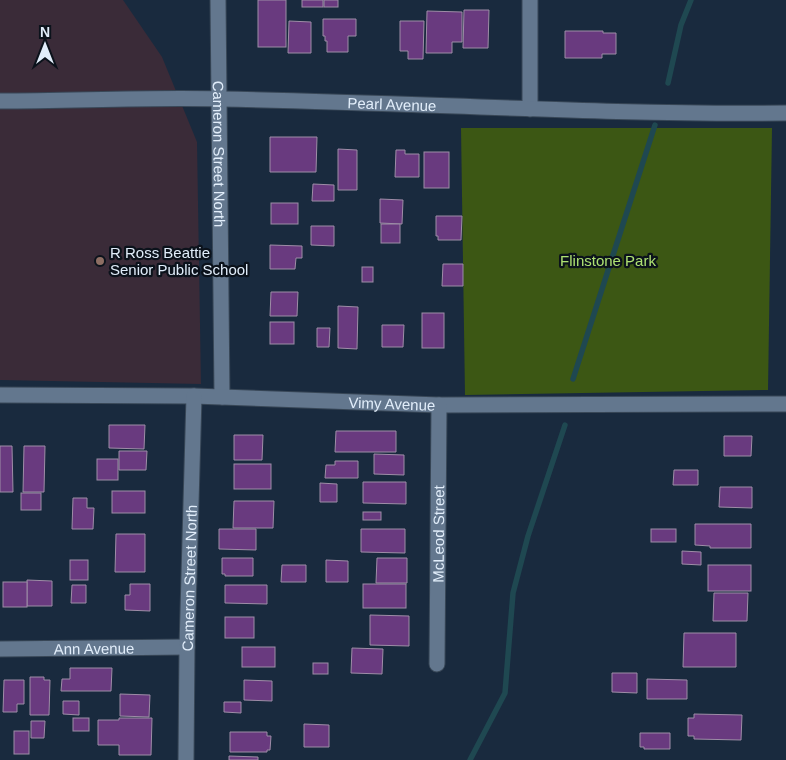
<svg xmlns="http://www.w3.org/2000/svg" width="786" height="760" font-family="Helvetica,sans-serif">
<style>
.education{fill:#3a2b38}
.green{fill:#3c5714}
.lines{fill:none;stroke-linecap:round;stroke-linejoin:round}
.stream{stroke:#1f4851;stroke-width:5.5}
.building{fill:#693a7f;stroke:#9e8da7}
.minor-casing{stroke:#384757;stroke-width:17}
.minor{stroke:#63778e;stroke-width:15}
.education-dot{fill:#8d6e63;stroke:#0b121b;stroke-width:2}
.labels{text-anchor:middle;dominant-baseline:central;stroke-width:4.5;stroke-linejoin:round;paint-order:stroke}
.street-label{font-size:15px;fill:#e1edfa;stroke:#0b121b}
.poi-label{font-size:15px;fill:#e1edfa;stroke:#0b121b;text-anchor:start}
.park-label{font-size:15px;fill:#aee172;stroke:#0b121b}
</style>
<rect width="100%" height="100%" fill="#192a3e"/>
<!-- education -->
<polygon class="education" points="0,0 123,0 162,57 197,142 201,384 0,380"/>
<!-- green -->
<polygon class="green" points="461,128 772,128 768,390 465,395"/>
<g class="lines">
<!-- stream -->
<g class="stream">
<polyline points="668,83 681,25 691,0"/>
<polyline points="573,379 655,125"/>
<polyline points="470,760 505,693 513,593 528,536 565,425"/>
</g>
</g>
<!-- building -->
<g class="building">
<rect x="258" y="0" width="28" height="47"/>
<rect x="302" y="0" width="21" height="7"/>
<rect x="324" y="0" width="14" height="7"/>
<polygon points="464,10 489,10 488,48 463,48"/>
<polygon points="427,11 462,12 462,42 452,42 452,53 426,53"/>
<polygon points="323,19 356,19 356,36 348,36 348,52 327,52 327,41 325,41 325,36 323,36"/>
<polygon points="289,21 311,22 311,53 288,53"/>
<polygon points="400,21 424,21 423,59 408,59 408,51 400,51"/>
<polygon points="565,31 603,31 603,33 616,33 616,54 602,54 602,58 565,58"/>
<polygon points="270,137 317,137 316,172 270,172"/>
<polygon points="338,149 357,150 357,190 338,190"/>
<polygon points="396,150 405,150 405,154 419,154 419,177 395,177"/>
<rect x="424" y="152" width="25" height="36"/>
<polygon points="313,184 334,185 334,201 312,201"/>
<polygon points="380,199 403,200 402,224 380,223"/>
<rect x="271" y="203" width="27" height="21"/>
<polygon points="436,216 462,216 461,240 438,240 438,236 436,236"/>
<rect x="381" y="224" width="19" height="19"/>
<polygon points="311,226 334,226 334,246 311,245"/>
<polygon points="270,245 302,246 302,258 296,258 295,269 270,269"/>
<polygon points="443,264 463,264 463,286 442,286"/>
<rect x="362" y="267" width="11" height="15"/>
<polygon points="271,292 298,292 297,316 270,316"/>
<polygon points="338,306 358,307 357,349 338,348"/>
<rect x="422" y="313" width="22" height="35"/>
<rect x="270" y="322" width="24" height="22"/>
<polygon points="382,325 404,325 403,347 382,347"/>
<polygon points="317,328 330,328 329,347 317,347"/>
<polygon points="109,425 145,425 144,449 109,448"/>
<polygon points="336,431 396,431 396,452 335,452"/>
<polygon points="234,435 263,435 262,460 234,460"/>
<polygon points="724,436 752,436 751,456 724,456"/>
<polygon points="0,446 12,446 13,492 0,492"/>
<polygon points="24,446 45,446 44,492 23,492"/>
<polygon points="119,451 147,451 146,470 119,470"/>
<polygon points="374,454 404,455 404,475 374,474"/>
<rect x="97" y="459" width="21" height="21"/>
<polygon points="335,461 358,461 358,478 325,478 326,465 335,465"/>
<rect x="234" y="464" width="37" height="25"/>
<polygon points="674,470 698,470 698,485 673,485"/>
<polygon points="363,482 406,482 406,504 363,503"/>
<polygon points="320,483 337,484 337,502 320,502"/>
<polygon points="720,487 752,487 752,508 719,507"/>
<rect x="112" y="491" width="33" height="22"/>
<rect x="21" y="493" width="20" height="17"/>
<polygon points="73,498 87,498 87,508 94,508 93,529 72,529"/>
<polygon points="234,501 274,501 273,528 233,528"/>
<rect x="363" y="512" width="18" height="8"/>
<polygon points="695,524 751,524 751,548 710,548 710,546 695,545"/>
<polygon points="219,529 256,529 256,550 219,549"/>
<polygon points="361,529 405,529 405,553 361,552"/>
<rect x="651" y="529" width="25" height="13"/>
<polygon points="116,534 145,534 145,572 115,572"/>
<polygon points="682,551 701,552 701,565 682,564"/>
<polygon points="222,558 253,558 253,576 225,576 225,574 222,574"/>
<polygon points="377,558 407,558 407,583 376,583"/>
<rect x="70" y="560" width="18" height="20"/>
<polygon points="326,560 348,561 348,582 326,582"/>
<polygon points="282,565 306,565 306,582 281,582"/>
<rect x="708" y="565" width="43" height="26"/>
<polygon points="27,580 52,581 52,606 27,606"/>
<rect x="3" y="582" width="24" height="25"/>
<polygon points="130,584 150,584 150,611 125,610 125,595 130,595"/>
<rect x="363" y="584" width="43" height="24"/>
<polygon points="72,585 86,585 86,603 71,603"/>
<polygon points="225,585 267,585 267,604 225,603"/>
<polygon points="714,593 748,593 747,621 713,621"/>
<polygon points="370,615 409,616 409,646 370,645"/>
<rect x="225" y="617" width="29" height="21"/>
<polygon points="684,633 736,633 736,667 683,667"/>
<rect x="242" y="647" width="33" height="20"/>
<polygon points="352,648 383,649 382,674 351,673"/>
<rect x="313" y="663" width="15" height="11"/>
<polygon points="70,668 112,668 111,691 61,691 62,679 70,679"/>
<polygon points="612,673 637,673 637,693 612,692"/>
<polygon points="30,677 44,677 44,680 50,680 49,715 30,715"/>
<polygon points="647,679 687,680 687,699 647,699"/>
<polygon points="4,680 24,680 24,704 17,704 17,712 3,712"/>
<polygon points="244,680 272,681 272,701 244,700"/>
<polygon points="120,694 150,695 149,717 120,716"/>
<polygon points="63,701 79,701 79,715 63,714"/>
<polygon points="224,702 241,702 241,713 224,712"/>
<polygon points="694,714 742,715 741,740 694,739 694,736 688,736 688,718 694,718"/>
<rect x="73" y="718" width="16" height="13"/>
<polygon points="119,718 152,718 151,755 119,755 119,745 98,745 98,720 119,720"/>
<polygon points="31,721 45,721 44,738 31,738"/>
<polygon points="304,724 329,725 329,747 304,747"/>
<rect x="14" y="731" width="15" height="23"/>
<polygon points="230,732 267,732 267,736 271,736 270,750 267,750 267,752 230,752"/>
<polygon points="640,733 670,733 670,749 644,749 644,747 640,747"/>
<polygon points="229,756 258,757 258,760 229,760"/>
</g>
<g class="lines">
<defs>
<g id="minor">
<path id="s1" d="M218,0L222,397"/>
<polyline points="530,0 530,109"/>
<path id="s2" d="M0,101C74,101 148,97 221,99C410,102 598,115 786,113"/>
<path id="s3" d="M0,395L194,396L439,405L786,404"/>
<path id="s4" d="M0,649L187,647"/>
<path id="s5" d="M437,664L439,405"/>
<path id="s6" d="M186,760L187,647L194,396"/>
</g>
</defs>
<!-- minor casing -->
<use href="#minor" class="minor-casing"/>
<!-- minor -->
<use href="#minor" class="minor"/>
</g>
<!-- markers -->
<circle class="education-dot" cx="100" cy="261" r="5"/>
<g class="labels">
<!-- street labels -->
<g class="street-label">
<text stroke="none"><textPath href="#s2" startOffset="392">Pearl Avenue</textPath></text>
<text stroke="none"><textPath href="#s1" startOffset="154">Cameron Street North</textPath></text>
<text stroke="none"><textPath href="#s3" startOffset="392">Vimy Avenue</textPath></text>
<text stroke="none"><textPath href="#s5" startOffset="130">McLeod Street</textPath></text>
<text stroke="none"><textPath href="#s6" startOffset="182">Cameron Street North</textPath></text>
<text stroke="none"><textPath href="#s4" startOffset="94">Ann Avenue</textPath></text>
</g>
<!-- poi labels -->
<g class="poi-label">
<text x="110" y="252">R Ross Beattie<tspan x="110" dy="17">Senior Public School</tspan></text>
</g>
<!-- park labels -->
<g class="park-label">
<text x="608" y="260">Flinstone Park</text>
</g>
</g>
<!-- north arrow -->
<g transform="translate(45 45)" stroke="#0b121b" stroke-width="4" paint-order="stroke">
<path d="M0-4L9 19L0 12L-9 19Z" fill="#e1edfa"/>
<text y="-8" font-size="14" font-weight="bold" text-anchor="middle" fill="#e1edfa">N</text>
</g>
</svg>
